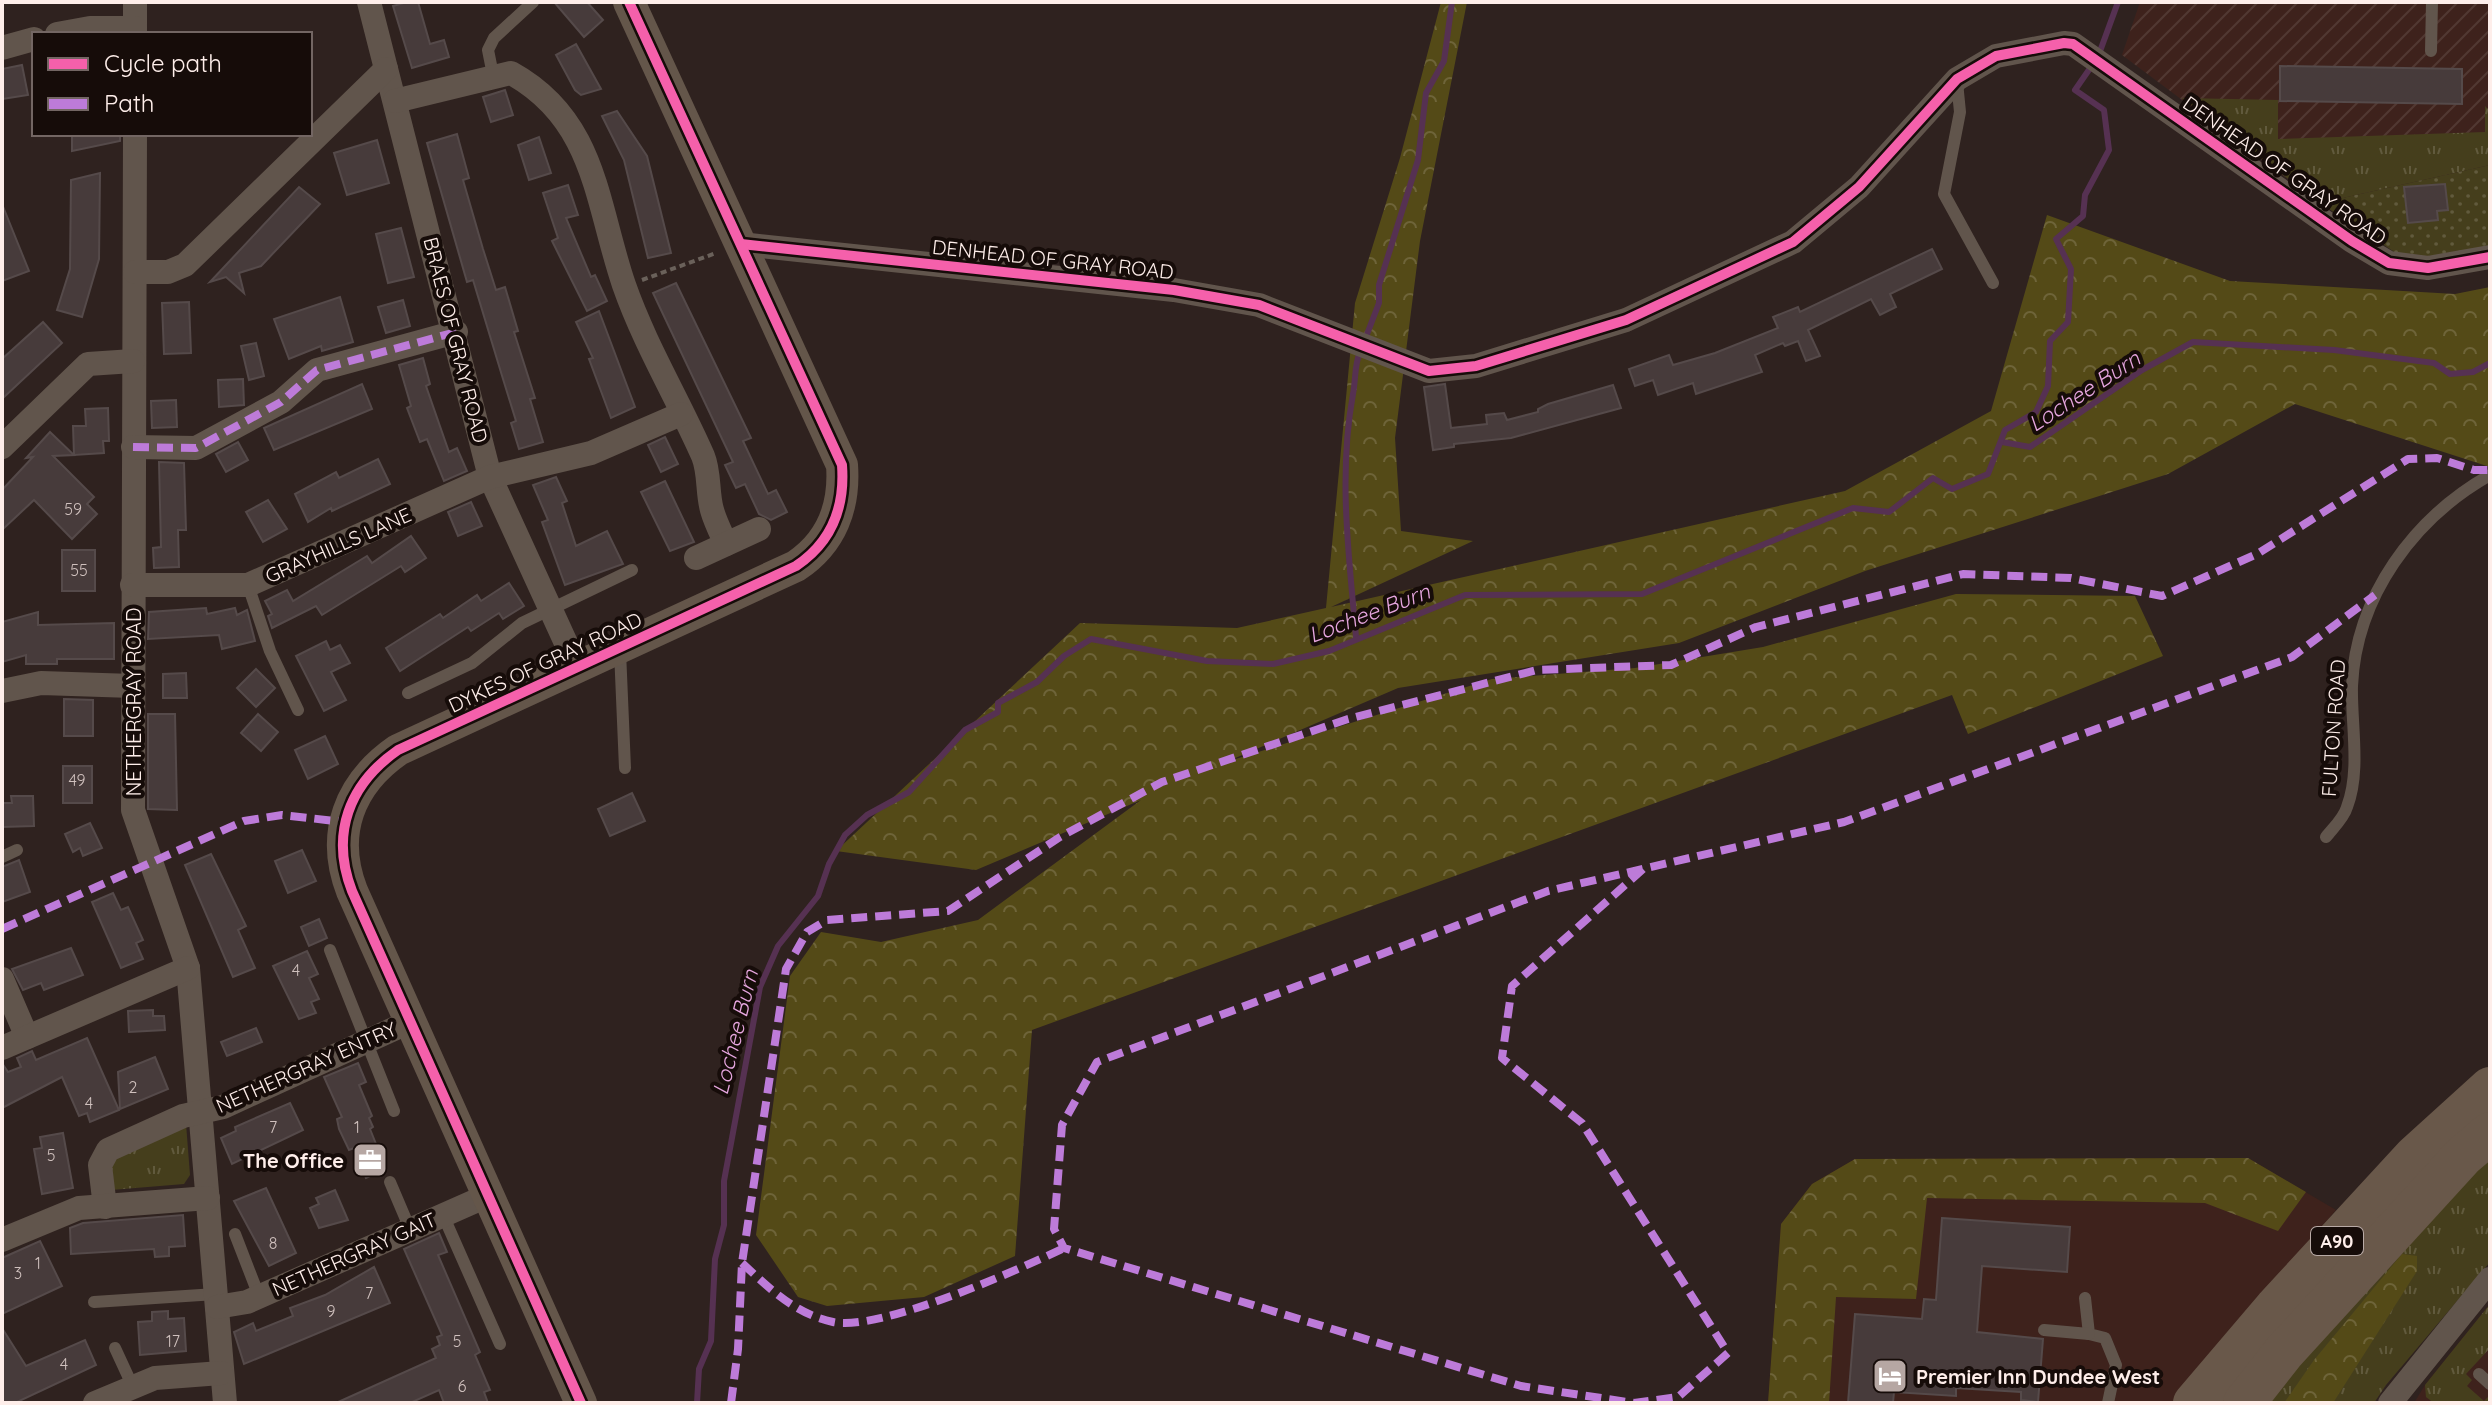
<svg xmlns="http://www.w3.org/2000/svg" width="2492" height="1405" font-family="Quicksand,sans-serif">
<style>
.built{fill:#3e221c}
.industrial{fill:url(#industrial-furrows)}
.grass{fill:url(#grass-tufts)}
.forest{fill:url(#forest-crowns)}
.garden{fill:url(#garden-dots)}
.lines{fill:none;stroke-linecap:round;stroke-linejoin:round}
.stream{stroke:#563152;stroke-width:6}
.building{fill:#473b3b;stroke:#554a4a;stroke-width:2}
.path{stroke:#6a615a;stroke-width:4;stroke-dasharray:6 4;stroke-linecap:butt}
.lane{stroke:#61554c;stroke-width:12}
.street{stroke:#61554c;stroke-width:24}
.secondary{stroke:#64564a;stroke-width:32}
.highway{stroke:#69584a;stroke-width:42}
.quiet{stroke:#bd7bd9;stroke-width:8;stroke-dasharray:16 8;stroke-linecap:butt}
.cycleway-casing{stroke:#160c09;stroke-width:15}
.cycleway{stroke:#f560ab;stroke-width:10}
.labels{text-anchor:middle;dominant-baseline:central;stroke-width:8;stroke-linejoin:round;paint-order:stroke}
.number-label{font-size:16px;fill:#d0c1be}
.shield{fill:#160c09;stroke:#b8aaa6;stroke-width:2}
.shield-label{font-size:18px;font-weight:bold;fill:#feeeea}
.street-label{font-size:20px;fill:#feeeea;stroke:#160c09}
.poi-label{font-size:20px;font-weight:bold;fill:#feeeea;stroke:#160c09;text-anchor:end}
.water-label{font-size:22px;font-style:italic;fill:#e6a6df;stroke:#160c09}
</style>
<defs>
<pattern id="industrial-furrows" width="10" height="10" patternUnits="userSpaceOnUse" patternTransform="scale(2)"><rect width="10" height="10" fill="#3e221c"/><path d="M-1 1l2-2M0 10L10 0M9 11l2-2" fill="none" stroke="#513832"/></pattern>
<pattern id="grass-tufts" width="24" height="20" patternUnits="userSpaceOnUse" patternTransform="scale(2)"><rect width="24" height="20" fill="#453e1c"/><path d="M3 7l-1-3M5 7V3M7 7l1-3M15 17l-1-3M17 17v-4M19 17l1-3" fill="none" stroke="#615a3d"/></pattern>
<pattern id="forest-crowns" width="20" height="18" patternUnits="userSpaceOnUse" patternTransform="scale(2)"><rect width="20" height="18" fill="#544a17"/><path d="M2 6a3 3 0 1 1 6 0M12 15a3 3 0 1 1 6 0" fill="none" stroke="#6e6439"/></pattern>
<pattern id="garden-dots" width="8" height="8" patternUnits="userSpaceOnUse" patternTransform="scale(2)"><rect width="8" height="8" fill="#453e1c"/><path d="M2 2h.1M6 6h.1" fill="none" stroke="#615a3d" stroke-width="1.8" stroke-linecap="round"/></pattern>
</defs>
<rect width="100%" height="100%" fill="#2f221f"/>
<!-- built -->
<g class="built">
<polygon points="2248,1158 2336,1210 2173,1403 1768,1403 1781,1224 1812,1184 1855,1159"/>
<polygon points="2490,1304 2490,1403 2414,1403 2425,1385"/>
</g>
<!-- industrial -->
<polygon class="industrial" points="2140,2 2490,2 2490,165 2320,203 2122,55"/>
<!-- grass -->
<g class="grass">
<polygon points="2182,98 2278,100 2278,139 2485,132 2485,106 2490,111 2490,165 2320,203"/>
<polygon points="186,1124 190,1175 184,1184 111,1190 109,1167 114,1158"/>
<polygon points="2490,1151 2490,1262 2386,1385 2374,1403 2267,1403 2424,1214"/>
<polygon points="2490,1304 2490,1348 2466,1374 2472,1380 2467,1386 2484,1401 2488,1397 2490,1403 2434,1403 2426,1397 2425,1385"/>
</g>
<!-- forest -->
<g class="forest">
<polygon points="1441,2 1467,2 1420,241 1395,438 1401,531 1473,541 1331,607 1845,491 1991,411 2047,215 2230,281 2455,294 2490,287 2490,467 2295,404 2168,474 1865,571 1679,643 1398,688 1226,762 1492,679 1635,668 1763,647 1956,594 2135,596 2163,656 1968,734 1952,695 1032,1030 1015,1256 924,1297 827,1306 798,1297 756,1235 790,976 821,932 881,942 978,920 1141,800 976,870 836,851 1080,623 1237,628 1326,608 1355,303 1400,158"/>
<polygon points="2248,1158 2306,1192 2278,1231 2205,1203 1927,1198 1916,1299 1836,1297 1829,1403 1768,1403 1781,1224 1812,1184 1855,1159"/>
<polygon points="2402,1254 2417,1256 2417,1271 2333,1403 2284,1403 2314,1360"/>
</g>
<!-- garden -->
<polygon class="garden" points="2490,165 2490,249 2433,260 2402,257 2320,203"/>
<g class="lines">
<!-- stream -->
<g class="stream">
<polyline points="2099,54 2118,2"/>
<polyline points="1364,342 1379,303 1379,285 1418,160 1426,93 1444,61 1452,2"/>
<polyline points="2002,442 2030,447 2142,370 2193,342 2334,350 2434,363 2450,374 2473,372 2490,363"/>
<path d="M1356,637C1349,555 1338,476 1353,394C1356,379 1354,366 1360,352"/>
<polyline points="697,1403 699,1369 711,1341 715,1259 724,1225 724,1181 760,987 778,946 818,896 829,864 845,835 867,815 909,792 965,730 998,712 998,703 1037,682 1064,656 1091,639 1207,661 1273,664 1329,651 1465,595 1642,594 1853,508 1889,512 1933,478 1952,489 1988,474 2005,430 2036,412 2048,386 2050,341 2068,322 2071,269 2056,239 2083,216 2085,195 2109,150 2104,110 2075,90 2093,64"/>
</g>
</g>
<!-- building -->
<g class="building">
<polygon points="407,2 418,2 430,44 444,40 449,57 412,68 393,6"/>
<polygon points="554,2 587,2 603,20 584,37"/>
<polygon points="576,44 601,89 581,95 575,90 556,55"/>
<polygon points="22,65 28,95 2,99 2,69"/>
<polygon points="2280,66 2462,69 2462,104 2280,101"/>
<polygon points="505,90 513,115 491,122 483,97"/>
<polygon points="617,111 647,156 671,253 648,258 624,160 602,116"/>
<polygon points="72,134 120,134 120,141 72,151"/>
<polygon points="457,134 469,178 463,180 483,249 496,290 505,287 518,331 514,332 535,398 530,399 543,442 519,449 511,423 516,421 503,379 473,280 467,282 427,143"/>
<polygon points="539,137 551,173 529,180 518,145"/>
<polygon points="377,140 389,183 347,195 334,153"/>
<polygon points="100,173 99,259 82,317 57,310 70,269 71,180"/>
<polygon points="2445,184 2448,210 2437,211 2438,220 2408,223 2404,187"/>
<polygon points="568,185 578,215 566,218 591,277 595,275 607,301 587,311 552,241 558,238 543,193"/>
<polygon points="299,187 320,204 261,266 239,273 244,293 226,277 210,282"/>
<polygon points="2,204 29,271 2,281"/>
<polygon points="401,228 414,277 388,283 376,234"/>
<polygon points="1932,249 1942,269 1890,294 1896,307 1880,315 1871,299 1808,330 1820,356 1806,361 1798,341 1785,346 1783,343 1755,355 1762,372 1696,394 1693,383 1658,395 1653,380 1635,386 1629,369 1669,355 1673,365 1715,353 1778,328 1773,317 1798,307 1800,312"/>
<polygon points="676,283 751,438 743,441 768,494 776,490 787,512 771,520 759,514 745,484 736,488 725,465 733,462 653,293"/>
<polygon points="340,297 353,342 322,351 321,346 289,359 274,319"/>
<polygon points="403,300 410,326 386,333 378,307"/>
<polygon points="189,302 191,353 164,354 162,303"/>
<polygon points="599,311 635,407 611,418 589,359 593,358 576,322"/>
<polygon points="43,322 62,343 2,399 2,359"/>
<polygon points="256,343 264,376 249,380 241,346"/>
<polygon points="423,358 430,384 426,386 449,452 457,448 467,471 444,481 427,439 420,442 407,408 411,406 399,365"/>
<polygon points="243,379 244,405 219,407 218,380"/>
<polygon points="362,384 372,409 274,450 264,428"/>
<polygon points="1445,384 1451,428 1487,424 1486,415 1504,413 1507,420 1538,412 1538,409 1548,404 1613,385 1621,408 1511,438 1454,444 1454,447 1433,450 1424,387"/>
<polygon points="176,400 177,427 152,428 151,401"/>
<polygon points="108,408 109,441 103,441 104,453 74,455 73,426 86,426 85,409"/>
<polygon points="50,432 74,455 53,456 94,497 87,504 97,514 72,539 34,500 2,530 2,490 33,457 26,458"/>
<polygon points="665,437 678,464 661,472 648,445"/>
<polygon points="238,442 248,460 226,472 216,454"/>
<polygon points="378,459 390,484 332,511 331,508 308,522 295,494 336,472 339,478"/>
<polygon points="159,462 184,463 186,530 178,530 179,567 154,568 153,548 161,547"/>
<polygon points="556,477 567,501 562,503 576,546 607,531 623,564 565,585 542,522 548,520 533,485"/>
<polygon points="665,481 694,542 670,551 641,492"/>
<polygon points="268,500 287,529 263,542 246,512"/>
<polygon points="471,502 482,526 458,536 448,512"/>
<polygon points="411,536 426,558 405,572 401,566 322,615 316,606 272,628 268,616 272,614 265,601 287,590 293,601 367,556 372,563"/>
<rect x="62" y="550" width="33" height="41"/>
<polygon points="509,583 524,606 503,619 499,613 471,631 468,627 400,671 386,648 440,614 443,618 477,595 481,601"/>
<polygon points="206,608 207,614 235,608 237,615 247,610 255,641 222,649 219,635 148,639 149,612"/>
<polygon points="38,612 38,625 114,623 114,659 57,659 57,664 26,664 26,655 2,662 2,622"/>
<polygon points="326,641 330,650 340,645 350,663 331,672 346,700 324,711 296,656"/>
<polygon points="256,669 275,688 256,707 237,688"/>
<polygon points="186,673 187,698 163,698 163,674"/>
<polygon points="64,699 93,700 93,736 64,736"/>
<polygon points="148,714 175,714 177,810 148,809"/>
<polygon points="258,714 278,732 261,751 241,733"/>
<polygon points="325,736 338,764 308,779 295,750"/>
<rect x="63" y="766" width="29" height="37"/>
<polygon points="632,793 645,821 610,836 598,809"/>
<polygon points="11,796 33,796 34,826 2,827 2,803 12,803"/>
<polygon points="90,823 102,848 83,856 80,848 73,852 65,834"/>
<polygon points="302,850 316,881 288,893 275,861"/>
<polygon points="211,854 246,926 238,930 255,968 233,977 185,865"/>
<polygon points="19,860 30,892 2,902 2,867"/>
<polygon points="113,893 121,910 128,907 143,940 136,943 143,959 121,968 92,902"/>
<polygon points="319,919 327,938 309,946 301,927"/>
<polygon points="71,948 83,975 44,990 41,983 23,990 12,969"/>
<polygon points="307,951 318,974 309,978 319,999 311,1002 316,1013 299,1019 273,966"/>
<polygon points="153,1010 153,1016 164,1016 165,1030 129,1032 128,1011"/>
<polygon points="256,1028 262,1042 227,1056 221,1042"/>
<polygon points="87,1038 119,1110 90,1122 87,1113 79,1116 62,1077 2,1108 2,1063 8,1072 21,1067 17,1058 32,1051 36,1060"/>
<polygon points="155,1057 168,1089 120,1109 118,1072"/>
<polygon points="358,1063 366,1082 359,1085 372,1116 369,1118 373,1127 370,1129 386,1169 366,1178 354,1148 349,1150 339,1129 337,1119 342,1117 324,1077"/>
<polygon points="290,1103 303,1130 232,1164 221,1138 236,1131 235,1127"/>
<polygon points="63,1133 73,1188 42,1194 34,1149 42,1148 40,1137"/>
<polygon points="266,1188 296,1253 269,1266 234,1201"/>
<polygon points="335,1190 348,1220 319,1228 310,1208 319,1204 316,1198"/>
<polygon points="183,1215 185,1246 169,1247 169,1256 155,1257 154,1249 71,1254 70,1228 83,1223"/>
<polygon points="1942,1218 2070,1227 2067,1272 1982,1266 1977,1332 2043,1339 2038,1402 2021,1400 2021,1392 1956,1388 1956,1396 1894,1392 1893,1403 1848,1403 1855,1314 1922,1319 1924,1299 1936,1300"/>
<polygon points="439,1233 447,1252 438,1255 480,1352 475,1355 490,1390 484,1392 488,1403 444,1403 439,1390 410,1403 336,1403 436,1358 432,1349 440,1345 437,1337 442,1335 404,1249"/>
<polygon points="40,1241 62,1286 2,1314 2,1258"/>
<polygon points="374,1267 390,1303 244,1364 234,1332 253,1323 256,1331 293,1316 290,1308 325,1295"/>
<polygon points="168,1311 168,1319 184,1318 186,1351 140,1355 138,1322 152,1321 152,1312"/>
<polygon points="2,1328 26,1366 85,1340 96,1365 15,1403 2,1403"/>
</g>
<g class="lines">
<!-- path -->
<polyline class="path" points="642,280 716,253"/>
<!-- lane -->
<g class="lane">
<polyline points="2431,51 2432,2"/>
<polyline points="493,75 488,50 494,38 533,2"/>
<polyline points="1957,82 1960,112 1944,194 1993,283"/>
<polyline points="248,585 270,651 298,710"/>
<polyline points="620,651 625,768"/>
<polyline points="408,693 472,663 522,623 632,570"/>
<path d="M2326,837C2333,828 2344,818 2347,807C2361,771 2351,724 2352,686C2356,596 2414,518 2490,475"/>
<polyline points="2,857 17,850"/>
<polyline points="330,950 394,1111"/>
<polyline points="390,1182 410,1229"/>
<polyline points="443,1215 500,1344"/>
<polyline points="235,1234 259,1296"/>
<polyline points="2085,1298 2089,1334 2105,1338 2116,1365 2108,1403"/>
<polyline points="94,1302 216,1294"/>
<polyline points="2044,1330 2089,1334"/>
<polyline points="115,1348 133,1387"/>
<polyline points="2479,1374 2490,1384"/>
</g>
<!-- street -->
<g class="street">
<polyline points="135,2 135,34"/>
<polyline points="369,2 490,477 577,667"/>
<polyline points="57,34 90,28 135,28"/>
<polyline points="2,48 34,39"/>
<path d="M395,101L511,73C596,120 596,203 624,285C645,345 678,399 703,456C710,473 707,493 712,510C715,521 721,533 726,544"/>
<polyline points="135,134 133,810 188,968 225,1403"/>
<polyline points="741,244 1174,290 1259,305 1429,371 1476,366 1626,320 1793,242 1859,187 1957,79 1996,56 2064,43 2073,44 2352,241 2389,263 2428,268 2490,257"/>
<polyline points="135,272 168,272 185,265 386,69"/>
<polyline points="2,447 88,364 133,361"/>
<polyline points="133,447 196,448 281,402 317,370 456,332"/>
<polyline points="696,558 759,529"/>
<polyline points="132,585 248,585 490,477 591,453 681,414"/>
<polyline points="2,691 41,683 133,686"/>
<polyline points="2,979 27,1037"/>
<polyline points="2,1048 188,968"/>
<polyline points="105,1207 100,1165 108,1150 183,1116 223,1107 409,1022"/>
<polyline points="2,1240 79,1208 208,1198"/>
<polyline points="217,1307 247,1302 489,1195"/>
<polyline points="95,1403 155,1378 221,1373"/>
<polyline points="2390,1403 2490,1279"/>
</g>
<!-- secondary -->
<path class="secondary" d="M581,1403L352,891C330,834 349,784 398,750L796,566C832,542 845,506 842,465L629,2"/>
<!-- highway -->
<g class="highway">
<polyline points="2194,1403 2275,1308 2415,1156 2490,1088"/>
<polyline points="2244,1403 2284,1352 2463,1156 2490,1133"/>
</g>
<!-- quiet -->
<g class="quiet">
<polyline points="133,447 196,448 281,402 317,370 456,332"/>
<polyline points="1643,869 1512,986 1502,1058 1582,1123 1728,1353 1678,1397 1634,1403 1521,1386 1064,1248 1054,1229 1062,1125 1097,1062 1548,891 1844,822 2292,657 2375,595"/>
<polyline points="2,929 244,821 282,815 344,822"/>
<path d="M742,1263C769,1288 795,1314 833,1322C879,1332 1018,1270 1064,1248"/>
<polyline points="731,1403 738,1349 742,1263 786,969 807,932 827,920 948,911 1060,837 1162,782 1348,719 1537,670 1671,665 1756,627 1963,574 2071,578 2162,596 2257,554 2408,459 2437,458 2474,470 2490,470"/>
</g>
<defs>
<g id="cycleway">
<polyline points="741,244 1174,290 1259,305 1429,371 1476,366 1626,320 1793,242 1859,187 1957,79 1996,56 2064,43 2073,44 2352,241 2389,263 2428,268 2490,257"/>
<path d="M581,1403L352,891C330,834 349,784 398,750L796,566C832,542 845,506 842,465L629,2"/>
</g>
</defs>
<!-- cycleway casing -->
<use href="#cycleway" class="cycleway-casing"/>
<!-- cycleway -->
<use href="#cycleway" class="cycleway"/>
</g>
<!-- icons -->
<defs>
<symbol id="office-square" viewBox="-11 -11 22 22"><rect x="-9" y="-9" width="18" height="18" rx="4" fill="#b6a7a3" stroke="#160c09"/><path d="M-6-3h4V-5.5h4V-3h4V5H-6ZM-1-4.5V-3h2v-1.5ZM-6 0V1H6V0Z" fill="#fff"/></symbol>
<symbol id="hotel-square" viewBox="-11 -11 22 22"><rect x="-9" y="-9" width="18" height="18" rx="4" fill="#b6a7a3" stroke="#160c09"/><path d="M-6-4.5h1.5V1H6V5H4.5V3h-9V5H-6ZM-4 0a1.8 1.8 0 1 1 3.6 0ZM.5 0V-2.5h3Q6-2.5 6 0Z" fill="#fff"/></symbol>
</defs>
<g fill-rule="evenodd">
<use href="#office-square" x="350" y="1140" width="40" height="40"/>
<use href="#hotel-square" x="1870" y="1356" width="40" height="40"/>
</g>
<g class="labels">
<!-- number labels -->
<g class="number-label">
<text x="73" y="509">59</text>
<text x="79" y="570">55</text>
<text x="77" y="780">49</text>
<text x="296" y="970">4</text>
<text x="133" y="1087">2</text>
<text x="89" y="1103">4</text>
<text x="273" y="1127">7</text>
<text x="357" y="1127">1</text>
<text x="51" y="1155">5</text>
<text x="273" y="1243">8</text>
<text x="38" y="1263">1</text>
<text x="18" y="1273">3</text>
<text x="369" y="1293">7</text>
<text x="331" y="1311">9</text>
<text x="173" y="1341">17</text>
<text x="457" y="1341">5</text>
<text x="64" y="1364">4</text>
<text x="462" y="1386">6</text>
</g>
<!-- shield labels -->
<rect class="shield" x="2311" y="1227" width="52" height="28" rx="6"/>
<g class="shield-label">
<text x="2337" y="1241">A90</text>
</g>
<!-- street labels -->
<g class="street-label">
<text transform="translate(2285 170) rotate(35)">DENHEAD OF GRAY ROAD</text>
<text transform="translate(1053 259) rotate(6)">DENHEAD OF GRAY ROAD</text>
<text transform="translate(456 340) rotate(76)">BRAES OF GRAY ROAD</text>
<text transform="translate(338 545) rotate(-24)">GRAYHILLS LANE</text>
<text transform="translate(545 662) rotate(-25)">DYKES OF GRAY ROAD</text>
<text transform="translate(133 702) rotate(-90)">NETHERGRAY ROAD</text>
<text transform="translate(2333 728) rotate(-86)">FULTON ROAD</text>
<text transform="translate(306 1067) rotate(-24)">NETHERGRAY ENTRY</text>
<text transform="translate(354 1254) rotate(-24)">NETHERGRAY GAIT</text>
</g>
<!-- poi labels -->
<g class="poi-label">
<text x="344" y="1160">The Office</text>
<text x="1916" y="1376" text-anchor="start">Premier Inn Dundee West</text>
</g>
<!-- water labels -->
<g class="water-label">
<text transform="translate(2084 391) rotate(-33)">Lochee Burn</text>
<text transform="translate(1369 613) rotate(-21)">Lochee Burn</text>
<text transform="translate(735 1032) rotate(-76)">Lochee Burn</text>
</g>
</g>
<!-- border -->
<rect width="2492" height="1405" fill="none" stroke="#feeeea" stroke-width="8"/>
<!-- legend -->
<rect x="32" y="32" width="280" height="104" fill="#160c09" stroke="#736663" stroke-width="2"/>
<rect x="48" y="58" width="40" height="12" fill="#f560ab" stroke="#736663" stroke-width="2"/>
<text x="104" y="72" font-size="24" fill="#feeeea">Cycle path</text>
<rect x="48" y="98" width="40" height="12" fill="#bd7bd9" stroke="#736663" stroke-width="2"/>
<text x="104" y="112" font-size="24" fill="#feeeea">Path</text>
</svg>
